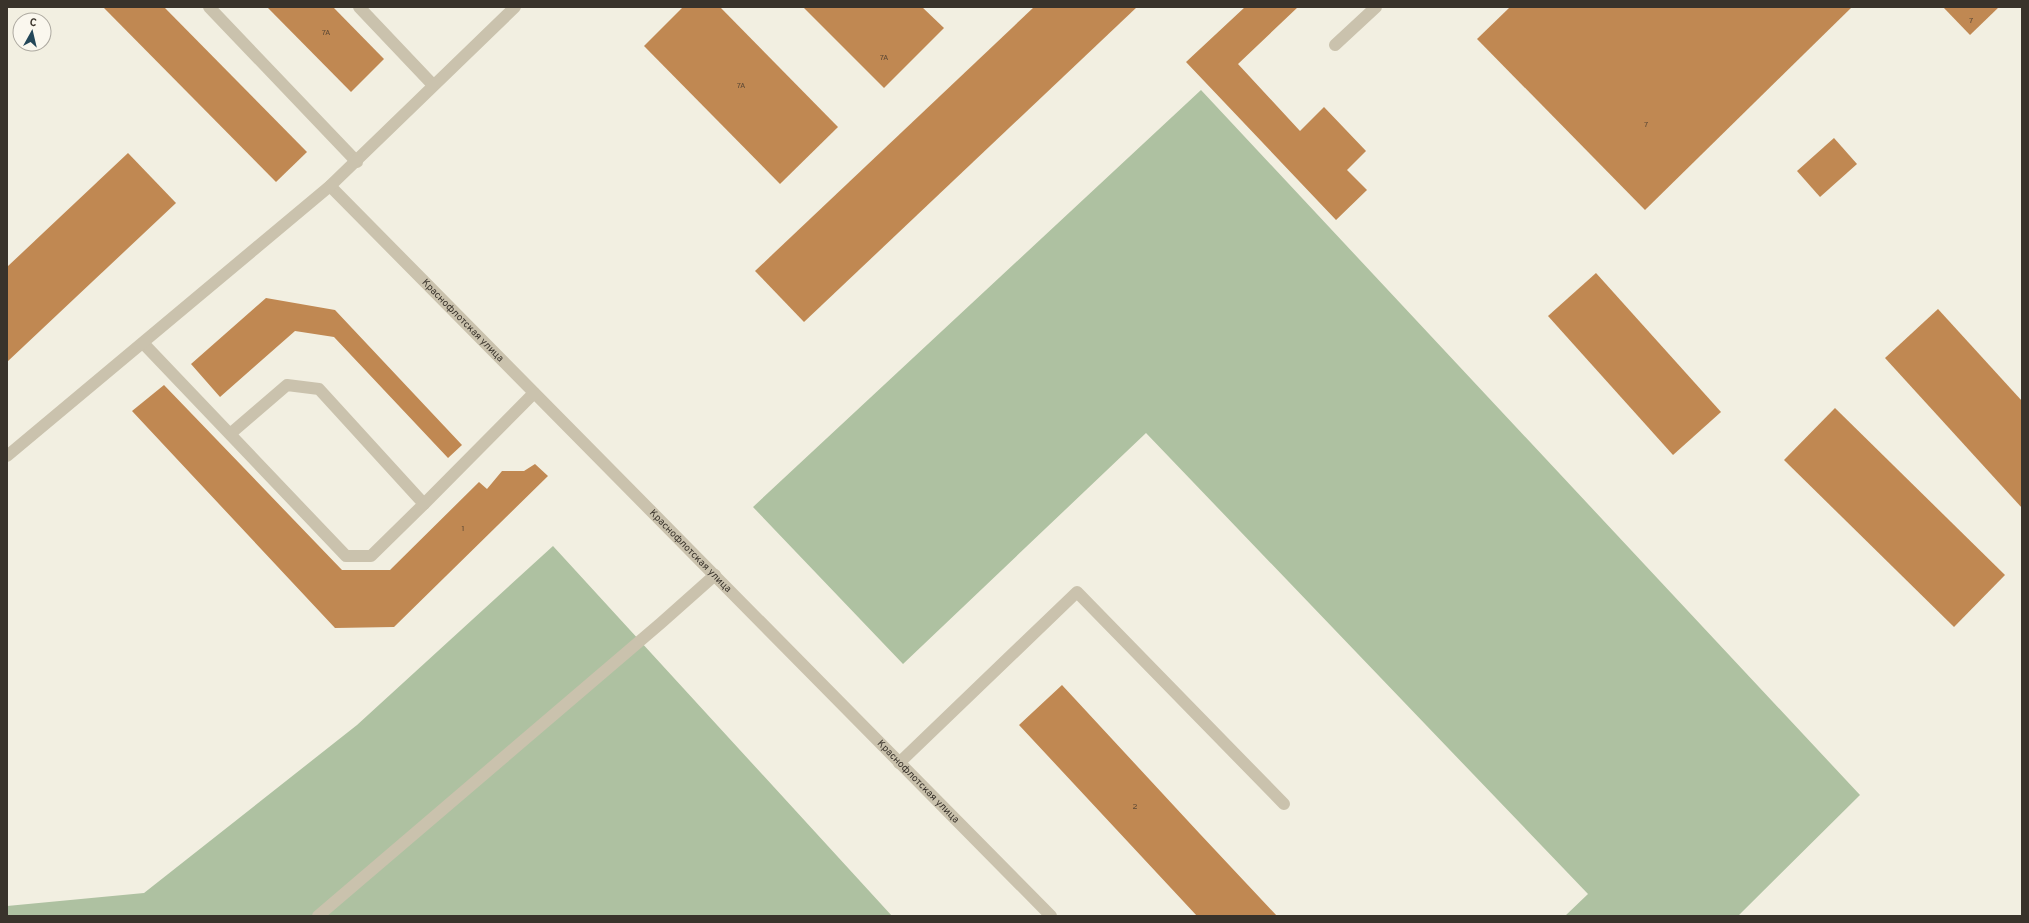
<svg xmlns="http://www.w3.org/2000/svg" width="2029" height="923" font-family="Overpass,sans-serif">
<style>
.green{fill:#aec1a1}
.building{fill:#c08852}
.lines{fill:none;stroke-linecap:round;stroke-linejoin:round}
.lane{stroke:#cac2ad;stroke-width:12}
.street{stroke:#cac2ad;stroke-width:12}
.labels{text-anchor:middle;dominant-baseline:central;stroke-width:3.5;stroke-linejoin:round;paint-order:stroke}
.number-label{font-size:8px;fill:#5b4835}
.street-label{font-size:10px;fill:#39332b;stroke:#faf7ee}
</style>
<rect width="100%" height="100%" fill="#f2efe1"/>
<!-- green -->
<g class="green">
<polygon points="1201,90 1860,795 1738,916 1565,916 1588,894 1146,433 903,664 753,507"/>
<polygon points="553,546 892,916 7,916 7,906 144,893 357,725"/>
</g>
<!-- building -->
<g class="building">
<polygon points="103,7 164,7 307,152 276,182"/>
<polygon points="267,7 333,7 384,59 351,92"/>
<polygon points="683,7 720,7 838,127 780,184 644,46"/>
<polygon points="803,7 922,7 944,28 884,88"/>
<polygon points="1034,7 1137,7 804,322 755,271"/>
<polygon points="1245,7 1298,7 1238,64 1300,131 1324,107 1366,151 1347,170 1367,190 1336,220 1186,62"/>
<polygon points="1510,7 1852,7 1645,210 1477,39"/>
<polygon points="1943,7 1999,7 1970,35"/>
<polygon points="1834,138 1857,164 1820,197 1797,171"/>
<polygon points="128,153 176,203 7,362 7,267"/>
<polygon points="1596,273 1721,412 1673,455 1548,316"/>
<polygon points="266,298 335,310 462,445 448,458 334,337 295,331 220,397 191,364"/>
<polygon points="1938,309 2022,401 2022,508 1885,358"/>
<polygon points="164,385 342,570 390,570 479,482 487,489 502,471 524,471 535,464 548,476 394,627 335,628 132,411"/>
<polygon points="1835,408 2005,575 1954,627 1784,460"/>
<polygon points="1062,685 1200,834 1277,916 1197,916 1019,725"/>
</g>
<g class="lines">
<!-- lane -->
<g class="lane">
<polyline points="209,7 357,162"/>
<polyline points="359,7 433,85"/>
<polyline points="1335,45 1376,7"/>
<polyline points="143,343 346,556 371,556 424,504 319,389 287,385 230,434"/>
<polyline points="424,504 534,393"/>
<polyline points="899,763 1077,592 1284,804"/>
</g>
<!-- street -->
<g class="street">
<path id="s1" d="M330,186L1051,916"/>
<polyline points="7,456 330,186 515,7"/>
<polyline points="318,916 661,623 715,575"/>
</g>
</g>
<g class="labels">
<!-- number labels -->
<g class="number-label">
<text x="1971" y="21">7</text>
<text x="326" y="33">7А</text>
<text x="884" y="58">7А</text>
<text x="741" y="86">7А</text>
<text x="1646" y="125">7</text>
<text x="463" y="529">1</text>
<text x="1135" y="807">2</text>
</g>
<!-- street labels -->
<g class="street-label">
<text stroke="none"><textPath href="#s1" startOffset="189">Краснофлотская улица</textPath></text>
<text stroke="none"><textPath href="#s1" startOffset="513">Краснофлотская улица</textPath></text>
<text stroke="none"><textPath href="#s1" startOffset="837">Краснофлотская улица</textPath></text>
</g>
</g>
<!-- border -->
<rect width="2029" height="923" fill="none" stroke="#39332b" stroke-width="16"/>
<!-- north arrow -->
<g transform="translate(32 32) rotate(8)"><circle r="19" fill="#faf7ee" stroke="#ada9a0"/>
<path d="M0-3L7 15L0 10L-7 15Z" fill="#234759"/>
<text y="-6" font-size="11" font-weight="bold" text-anchor="middle" fill="#39332b">С</text>
</g>
</svg>
